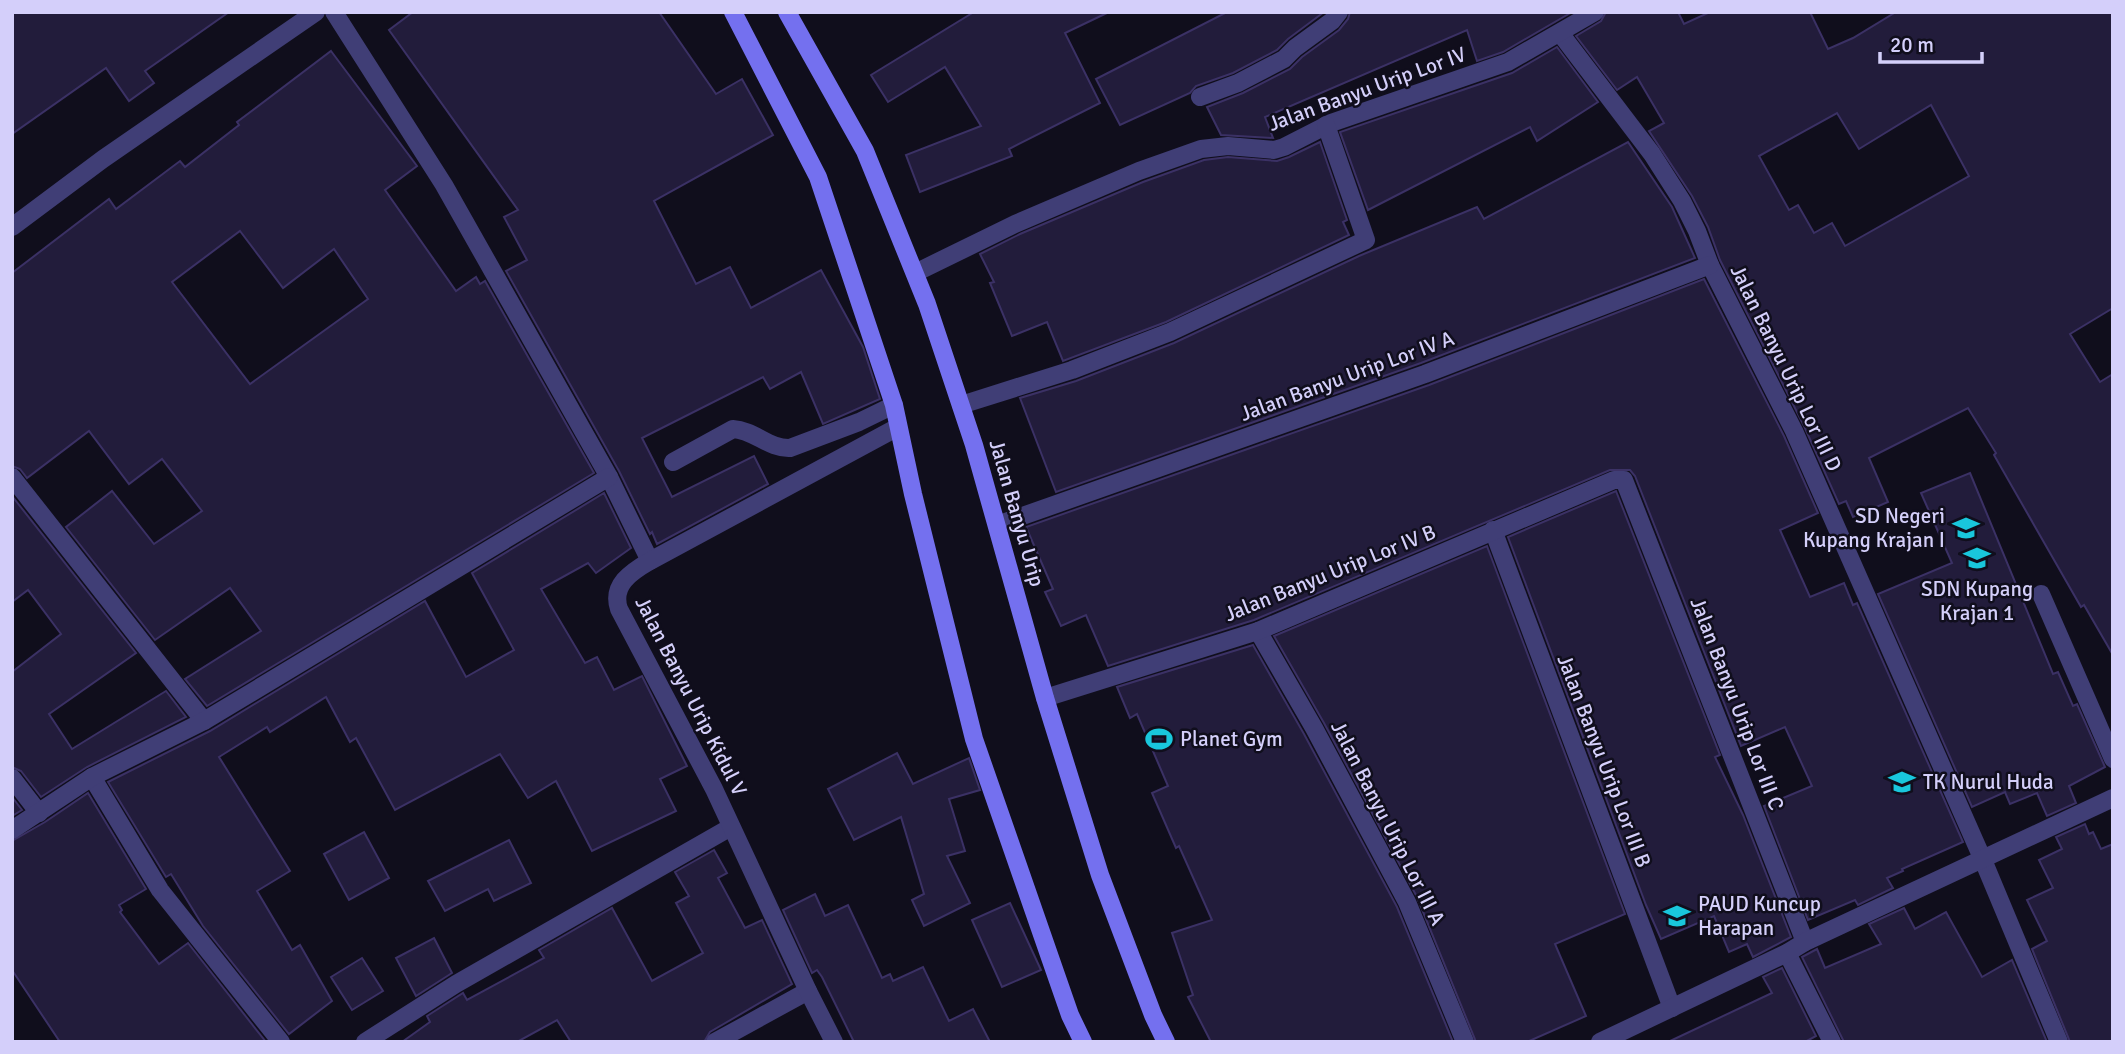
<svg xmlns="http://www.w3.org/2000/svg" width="2125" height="1054" font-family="Signika,sans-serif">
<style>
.building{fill:#221c3b;stroke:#3b3165;stroke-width:2;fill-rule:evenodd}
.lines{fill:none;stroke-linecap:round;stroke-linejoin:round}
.service{stroke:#403e76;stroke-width:18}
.minor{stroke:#403e76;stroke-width:18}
.secondary{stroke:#7470ef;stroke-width:18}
.labels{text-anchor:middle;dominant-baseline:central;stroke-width:5;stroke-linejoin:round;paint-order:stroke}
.street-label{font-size:21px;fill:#d4cffa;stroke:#100e1c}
.poi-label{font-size:21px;fill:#d4cffa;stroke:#100e1c;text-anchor:start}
</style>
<rect width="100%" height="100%" fill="#100e1c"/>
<!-- building -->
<g class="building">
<polygon points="12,12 229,12 145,71 154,83 129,101 106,68 12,134"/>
<polygon points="413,12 659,12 716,94 742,79 773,135 654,201 696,284 730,267 751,308 821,270 863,347 880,399 823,424 801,372 770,389 763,377 642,438 672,497 754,456 768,484 657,544 652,532 650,534 619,471 506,271 527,260 504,217 518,210 389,30"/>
<polygon points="974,12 1109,12 1065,33 1100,103 1009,149 1012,156 920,192 906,155 981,126 945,67 888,102 871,75"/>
<polygon points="1227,12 1324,12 1288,39 1277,50 1233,73 1196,86 1190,93 1120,125 1096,79"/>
<polygon points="1350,12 1572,12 1503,52 1477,61 1467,30 1265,117 1273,138 1221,135 1207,107 1243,93 1290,69 1302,57 1339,30 1348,19"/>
<path d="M1606,12H1678L1684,24L1710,12H1810L1828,49L1853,38L1896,12H2113V308L2070,334L2100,382L2113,374V655L2084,605L2081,607L1994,455L1996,453L1968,408L1869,458L1888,502L1853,517L1846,501L1839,504L1804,426L1720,260L1708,227L1692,196L1649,131L1664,123L1637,77L1617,90L1576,36L1601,21ZM1931,105L1969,176L1845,246L1832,223L1814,233L1798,205L1789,210L1759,156L1837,113L1859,149Z"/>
<polygon points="1557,47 1598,102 1537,141 1530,127 1368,210 1340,132 1512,73"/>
<path d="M331,51L417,166L385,190L456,291L476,277L480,284L485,281L594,473L207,706L185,679L261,631L230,588L155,640L66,527L112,491L154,544L202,511L162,459L129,484L89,431L27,478L20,469L12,466V273L109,199L116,209L180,161L185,167L239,125L237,122ZM240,231L283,288L334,249L368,299L250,384L172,282Z"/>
<polygon points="1320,142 1347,220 1343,222 1349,235 1166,322 1063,361 1047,322 1012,336 990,283 994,282 980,254 1020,234 1143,182 1204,160 1228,157 1277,161 1289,157"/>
<polygon points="1628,142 1672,207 1695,258 1421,363 1056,492 1020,398 1076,381 1174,343 1359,256 1477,207 1484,219"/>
<polygon points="1704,279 1784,436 1818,513 1780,530 1810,597 1844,583 1853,605 1857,603 1963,842 1902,869 1903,871 1887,878 1893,888 1858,905 1855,900 1808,920 1764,806 1812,786 1785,727 1741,746 1635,476 1630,470 1610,470 1254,620 1108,666 1086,615 1061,626 1045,592 1053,589 1026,527 1429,385"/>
<polygon points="1970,473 2053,674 2058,672 2073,706 2077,704 2105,767 2069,786 2076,803 2047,816 2037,793 2010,804 2005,792 1972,807 1878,594 1952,563 1921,493"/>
<polygon points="1616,491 1720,755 1715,757 1743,815 1791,937 1753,957 1747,944 1729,952 1714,916 1661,939 1646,905 1508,537"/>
<polygon points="604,493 631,548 596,573 588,563 541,589 585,663 597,657 614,690 642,676 687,766 660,779 676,811 592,851 556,781 528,798 500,754 395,810 356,738 350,742 326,697 270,732 267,727 219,757 290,871 257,891 292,950 300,945 332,1001 289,1034 203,926 171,874 166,877 108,782 210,731 425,601 466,677 514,650 472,573"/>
<polygon points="12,496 136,653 49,714 72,749 166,691 186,717 87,767 41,797 21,771 12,767 12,672 61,634 28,590 12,602"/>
<polygon points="1487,546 1625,914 1555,944 1586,1016 1527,1042 1476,1042 1417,897 1324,723 1274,636"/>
<polygon points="1253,645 1304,734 1397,907 1453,1042 1211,1042 1188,997 1193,995 1172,933 1212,920 1179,846 1176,848 1152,793 1168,786 1137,714 1130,718 1117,687"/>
<polygon points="897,753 913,784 969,758 980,790 949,799 965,851 947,856 970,903 924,926 912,900 924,894 901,817 854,840 828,789"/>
<polygon points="88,793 146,889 119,905 122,910 120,912 159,964 188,943 266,1042 60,1042 12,970 12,841 45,822"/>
<polygon points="12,797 22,810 12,816"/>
<polygon points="2085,824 2089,834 2093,832 2101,849 2113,844 2113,1042 2070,1042 2032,949 2047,941 2027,900 2053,888 2039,860 2062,849 2056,837"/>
<polygon points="364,832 389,878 349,900 324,854"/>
<polygon points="509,840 531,883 494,901 488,889 445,911 428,881"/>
<polygon points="714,850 727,873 718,878 745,928 762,920 792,984 710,1032 704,1042 571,1042 557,1020 517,1042 402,1042 430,1022 427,1016 463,993 467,1000 544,958 539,950 612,908 652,981 703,953 676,903 689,896 675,872"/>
<polygon points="815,894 825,916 848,905 882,978 890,974 893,981 923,967 949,1021 973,1009 990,1042 854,1042 822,977 817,970 812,973 783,910"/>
<polygon points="1010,903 1041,970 1002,987 972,920"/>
<polygon points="1904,908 1915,929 1946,912 1982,977 2012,960 2047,1042 1844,1042 1802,957 1817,949 1825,968 1881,944 1869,924"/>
<polygon points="434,938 452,973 416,996 396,958"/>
<polygon points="362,958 383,991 352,1010 331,977"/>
<polygon points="1782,968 1816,1036 1805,1042 1668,1042 1772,993 1763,977"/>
</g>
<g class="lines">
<!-- service -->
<path class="service" d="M673,462L733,429C754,430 769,449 790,448L859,422L894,405"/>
<!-- minor -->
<g class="minor">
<polyline points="334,12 444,185 609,477 650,561"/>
<polyline points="1560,33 1652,154 1682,201 1697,231 1710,265 1794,431 1983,860 2059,1042"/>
<polyline points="1200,97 1238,83 1284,59 1295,48 1332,21 1339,12"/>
<polyline points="12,227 103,159 316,12"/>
<polyline points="915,273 1015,224 1139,171 1201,149 1228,146 1274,150 1284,147 1331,123 1508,62 1595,12"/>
<polyline points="961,405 1072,370 1170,332 1366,240 1326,125"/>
<polyline points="12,477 204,721"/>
<polyline points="997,525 1425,374 1710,265"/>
<polyline points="1493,530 1672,1008"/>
<polyline points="2041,594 2113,759"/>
<polyline points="1258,631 1314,728 1407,902 1465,1042"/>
<polyline points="1045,698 1258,631 1614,480 1624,480 1805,942"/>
<polyline points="92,777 160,890 281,1042"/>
<polyline points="12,778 39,813"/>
<polyline points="12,830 92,777 204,721 609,477"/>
<polyline points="1787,953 1832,1042"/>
<polyline points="365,1042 456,984 731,827"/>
<polyline points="715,1042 808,991"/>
<path d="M834,1042L808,991L714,789L619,609C611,585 631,572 650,561L898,427"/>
<polyline points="1600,1042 1787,953 1805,942 2113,798"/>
</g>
<!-- secondary -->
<g class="secondary">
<polyline points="733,12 818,177 894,405 913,494 974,739 1070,1015 1083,1042"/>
<polyline points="787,12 865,151 927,304 974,445 1045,698 1100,875 1153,1015 1166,1042"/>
</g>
</g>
<!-- icons -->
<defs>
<symbol id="school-bare" viewBox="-9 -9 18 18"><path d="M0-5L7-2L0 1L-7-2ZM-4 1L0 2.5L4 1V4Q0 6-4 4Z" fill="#19c7dc" stroke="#100e1c" stroke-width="2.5" paint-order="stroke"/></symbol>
<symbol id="stadium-bare" viewBox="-9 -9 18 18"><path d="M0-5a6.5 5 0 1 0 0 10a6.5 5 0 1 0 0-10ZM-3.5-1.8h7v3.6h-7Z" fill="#19c7dc" stroke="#100e1c" stroke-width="2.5" paint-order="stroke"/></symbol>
</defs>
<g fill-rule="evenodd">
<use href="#school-bare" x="1947" y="509" width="38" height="38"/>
<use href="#school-bare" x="1958" y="539" width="38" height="38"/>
<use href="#stadium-bare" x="1140" y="720" width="38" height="38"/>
<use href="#school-bare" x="1883" y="763" width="38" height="38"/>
<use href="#school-bare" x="1658" y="897" width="38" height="38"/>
</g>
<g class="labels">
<!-- street labels -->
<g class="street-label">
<text transform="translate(1367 89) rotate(-20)">Jalan Banyu Urip Lor IV</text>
<text transform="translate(1786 368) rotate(64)">Jalan Banyu Urip Lor III D</text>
<text transform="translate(1347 376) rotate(-20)">Jalan Banyu Urip Lor IV A</text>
<text transform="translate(1017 513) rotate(74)">Jalan Banyu Urip</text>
<text transform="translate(1330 573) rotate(-22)">Jalan Banyu Urip Lor IV B</text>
<text transform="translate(691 696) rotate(63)">Jalan Banyu Urip Kidul V</text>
<text transform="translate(1737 704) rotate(69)">Jalan Banyu Urip Lor III C</text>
<text transform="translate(1604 761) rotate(69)">Jalan Banyu Urip Lor III B</text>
<text transform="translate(1388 823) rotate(63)">Jalan Banyu Urip Lor III A</text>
</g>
<!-- poi labels -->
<g class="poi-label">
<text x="1945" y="516" text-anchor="end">SD Negeri<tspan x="1945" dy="24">Kupang Krajan I</tspan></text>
<text x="1977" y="589" text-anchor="middle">SDN Kupang<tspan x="1977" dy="24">Krajan 1</tspan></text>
<text x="1180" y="739">Planet Gym</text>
<text x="1923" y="782">TK Nurul Huda</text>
<text x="1698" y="904">PAUD Kuncup<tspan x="1698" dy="24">Harapan</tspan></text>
</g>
</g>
<!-- border -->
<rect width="2125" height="1054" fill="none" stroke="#d4cffa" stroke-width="28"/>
<!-- scale -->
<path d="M1880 52v10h102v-10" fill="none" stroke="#d4cffa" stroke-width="3.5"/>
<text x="1890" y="52" font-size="21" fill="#d4cffa" stroke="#100e1c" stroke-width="5" paint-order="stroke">20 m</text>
</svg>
